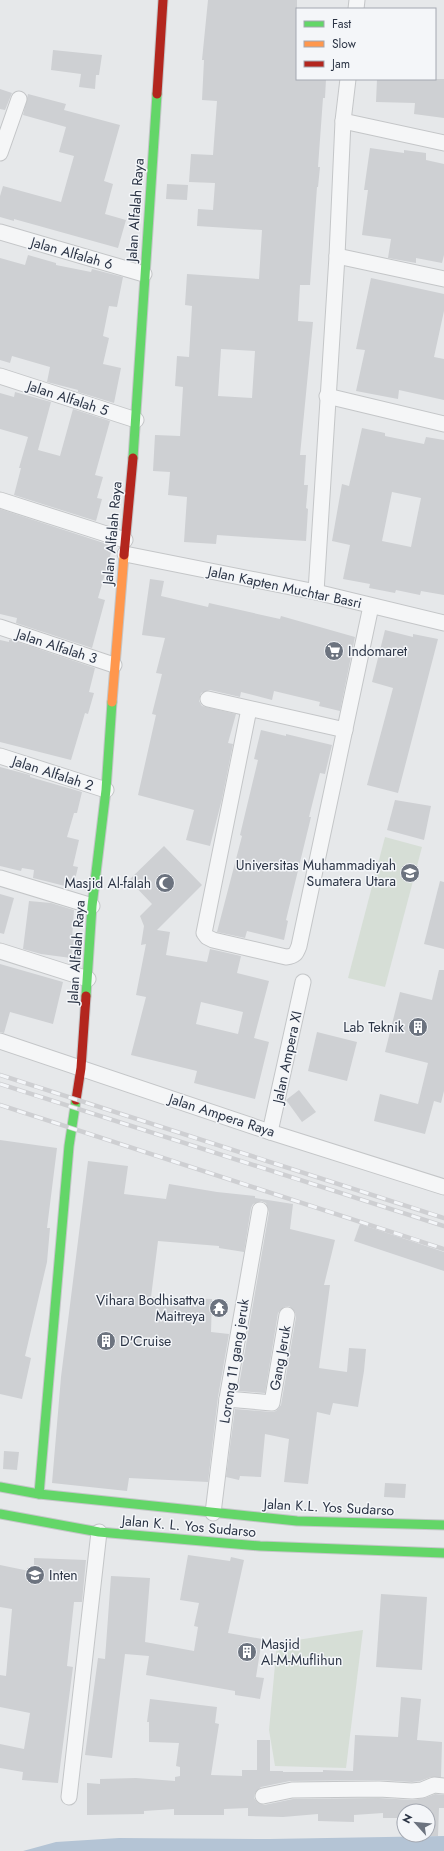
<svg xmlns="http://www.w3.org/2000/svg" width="444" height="1851" font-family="Jost,sans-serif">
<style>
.green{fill:#d6ded6}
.water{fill:#b4c4d5}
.building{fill:#ced0d3;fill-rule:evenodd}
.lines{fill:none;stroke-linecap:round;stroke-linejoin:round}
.street-casing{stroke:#c4c6c8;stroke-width:17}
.fast-casing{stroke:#c4c6c8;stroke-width:11}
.slow-casing{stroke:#c4c6c8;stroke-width:11}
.jam-casing{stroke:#c4c6c8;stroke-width:11}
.street{stroke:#f5f6f7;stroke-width:15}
.fast{stroke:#63d668;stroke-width:9}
.slow{stroke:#ff974d;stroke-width:9}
.jam{stroke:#b3261e;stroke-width:9}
.rail-casing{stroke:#cecfd2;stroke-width:4.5}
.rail{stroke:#f4f6f9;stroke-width:3;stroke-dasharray:9;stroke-linecap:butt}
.labels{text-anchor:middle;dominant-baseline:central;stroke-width:3;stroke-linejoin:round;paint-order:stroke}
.street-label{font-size:14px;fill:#2b3445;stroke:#f4f6f9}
.poi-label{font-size:14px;fill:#2b3445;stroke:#f4f6f9;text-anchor:start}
</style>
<rect width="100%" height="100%" fill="#e6e8ea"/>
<!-- green -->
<g class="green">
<polygon points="385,837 422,847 385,987 348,978"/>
<polygon points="363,1630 346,1768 275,1766 269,1730 277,1643"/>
</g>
<!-- water -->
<polygon class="water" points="444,1836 444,1851 23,1851 56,1842 119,1838 269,1839"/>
<!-- building -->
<g class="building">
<path d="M208,0H297V79H326L325,98H323L318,167H320L318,187H317L310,285H300L298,321L313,322L300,455H306L304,485H308L306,508L308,509L306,541L217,535L216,544L184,542L187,497L168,495L170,472L153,471L155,435L180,436L183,387L175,386L177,356L189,357L192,306L185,305L187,274L259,279L262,230L197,226L198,209L213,210L215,183L189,182L191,154L213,155L217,101L202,100L204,60H202ZM221,349L255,351L252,398L218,396Z"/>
<polygon points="53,50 102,55 99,75 96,75 95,89 79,87 81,74 51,70"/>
<polygon points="377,79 444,79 444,118 414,114 415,103 376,102"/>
<polygon points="0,89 12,93 5,110 0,109"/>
<polygon points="28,94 66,104 64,110 120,125 104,181 113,184 105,214 126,220 118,248 14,219 14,221 0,217 0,196 3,186 61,202 74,156 59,152 66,127 23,115"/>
<polygon points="370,148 404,153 404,150 426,153 426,160 444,164 444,255 442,263 416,258 416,263 388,258 391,239 362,235 368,190 364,190"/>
<polygon points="167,184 188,185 187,200 166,199"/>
<polygon points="28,255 56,263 56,265 91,272 92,269 123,277 117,307 109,306 103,336 109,338 103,364 121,368 114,403 78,392 78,390 47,382 50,367 12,356 10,363 0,360 0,258 25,265"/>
<polygon points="371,278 444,294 444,311 434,357 444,359 444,400 399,390 398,399 356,391 365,350 356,349"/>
<polygon points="15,392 51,402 38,450 60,456 73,409 110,421 95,475 103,477 97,498 102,499 96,521 14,495 21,468 19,468 28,437 0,429 0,393 14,397"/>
<path d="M362,428L385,433V436L424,444L426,437L444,440V595L421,591L420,595L396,590L395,593L369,588L370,584L343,579L350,545L332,541L342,484L349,486ZM392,492L421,498L411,547L382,541Z"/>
<polygon points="0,509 113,546 98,598 105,600 92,648 16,623 17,618 0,614"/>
<polygon points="150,579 164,581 161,596 208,607 209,603 280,619 281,616 355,637 340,711 319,706 320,702 274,691 272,700 241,692 240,697 210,690 201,693 199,701 202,706 236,714 228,743 233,744 222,799 210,846 186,840 194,810 138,795 156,715 152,714 162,674 156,673 165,638 142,635"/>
<polygon points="385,630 413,637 413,634 438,639 398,793 367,785 393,688 372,682"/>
<polygon points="0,640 9,642 9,640 12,640 95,668 89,692 94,693 88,714 85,713 71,760 0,742"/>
<polygon points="261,730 286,736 286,734 332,745 325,774 320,773 309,817 311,817 286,920 288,921 284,940 247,931 245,938 217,932 242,836 240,835 258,760 254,759"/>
<polygon points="0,767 30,775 30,777 82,792 77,813 74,813 67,837 79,840 73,866 78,867 73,888 33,878 34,870 22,868 21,871 0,866"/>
<polygon points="395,800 431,806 424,840 387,830"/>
<path d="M164,846L202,885L157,930L170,932L166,955L207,962L210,949L241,956L237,973L269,981L254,1038L269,1042L255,1099L194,1083L197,1071L131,1055L146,997L136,995L146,944L141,945L144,926L140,916L152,904L129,880ZM201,1002L243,1012L238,1034L196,1024Z"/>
<polygon points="440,881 444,882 444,949 424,944"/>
<polygon points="0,894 14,898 4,934 0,933"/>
<polygon points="29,901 51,903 74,910 72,939 74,939 71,958 41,954 23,949"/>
<polygon points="0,964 63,982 53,1024 10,1012 4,1033 0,1032"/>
<polygon points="439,970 444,970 444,1091 441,1103 434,1101 425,1134 374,1121 380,1094 418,1104 428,1063 385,1052 400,992 432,1000"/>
<polygon points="317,1032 357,1042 347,1081 308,1071"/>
<polygon points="299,1090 316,1112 302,1122 286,1100"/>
<polygon points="0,1140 57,1148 47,1228 50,1228 47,1262 25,1356 31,1358 22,1399 0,1394"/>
<polygon points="88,1161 128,1166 124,1194 166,1199 169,1184 217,1192 255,1196 255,1198 293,1204 290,1229 335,1240 324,1285 330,1285 319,1368 347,1372 349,1348 366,1349 364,1371 358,1407 333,1403 330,1415 317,1412 308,1484 284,1482 289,1439 265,1434 261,1477 240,1476 239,1480 226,1477 235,1409 272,1412 276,1411 281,1405 296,1317 295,1312 289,1306 284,1307 278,1313 265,1393 238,1391 269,1212 266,1203 261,1201 253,1204 251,1208 244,1252 219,1248 219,1246 158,1241 151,1297 212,1299 211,1332 229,1334 218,1397 208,1482 129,1478 127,1491 52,1483 61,1377"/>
<polygon points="360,1224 444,1252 444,1271 354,1241"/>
<polygon points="4,1451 19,1452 17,1470 3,1469"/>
<polygon points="385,1483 406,1484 405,1498 384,1497"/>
<polygon points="188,1555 230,1561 231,1557 244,1560 228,1633 262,1639 256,1677 264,1678 260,1699 235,1695 235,1691 146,1675 149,1656 125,1654 112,1758 85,1755 98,1658 105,1659 111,1576 150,1578 145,1642 194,1651 198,1627 194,1626 199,1603 180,1600"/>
<polygon points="34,1558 86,1560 82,1602 74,1602 67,1666 73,1667 58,1783 22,1780 23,1772 0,1768 0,1744 24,1749 30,1713 0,1707 0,1675 6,1676 12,1609 0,1607 0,1565 34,1572"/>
<polygon points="381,1594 427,1597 422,1670 376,1667"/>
<polygon points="401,1697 421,1699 417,1740 442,1742 441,1777 431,1777 420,1781 412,1782 379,1780 290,1781 261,1787 255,1793 254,1798 257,1802 264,1805 293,1799 379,1798 413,1800 425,1798 435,1794 444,1795 444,1808 439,1808 438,1836 428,1836 428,1811 402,1811 402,1818 383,1818 383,1813 354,1815 354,1822 318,1821 318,1814 283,1817 248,1816 248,1808 224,1809 224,1815 174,1815 174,1809 144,1811 144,1814 87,1815 87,1783 100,1784 100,1779 136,1778 175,1781 175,1777 180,1776 180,1767 176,1766 179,1743 149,1742 149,1722 147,1722 150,1699 217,1707 215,1723 219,1724 211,1775 242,1776 242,1770 257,1770 257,1740 270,1740 270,1771 283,1771 283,1772 323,1772 323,1770 353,1771 355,1735 398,1737"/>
</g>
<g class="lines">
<defs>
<g id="street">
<polyline points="356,9 357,0"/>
<polyline points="343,121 444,143"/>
<polyline points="0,153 19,99"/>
<polyline points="0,232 144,274"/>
<polyline points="337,256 444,279"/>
<polyline points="0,376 136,420"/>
<polyline points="327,396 444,424"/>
<polyline points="0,500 125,540"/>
<polyline points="125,554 316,592 444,623"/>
<polyline points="316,592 337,256 343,121 348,79"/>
<polyline points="0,627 114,665"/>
<polyline points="208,699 345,730"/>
<path d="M249,709L204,933L207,937L213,940L286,957C295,956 296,954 299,946L371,606"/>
<polyline points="0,756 106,790"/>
<polyline points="0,878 92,906"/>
<polyline points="0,951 88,979"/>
<polyline points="0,1041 270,1132 444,1187"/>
<polyline points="270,1132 303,982"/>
<polyline points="227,1399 272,1403 287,1315"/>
<polyline points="213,1513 227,1399 260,1210"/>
<polyline points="263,1796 292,1790 379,1789 412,1791 422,1790 434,1785 444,1786"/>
<polyline points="69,1797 99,1532"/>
</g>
<g id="fast">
<polyline points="133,458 157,94"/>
<polyline points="86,996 92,906 106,790 112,702"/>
<polyline points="0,1487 39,1494 297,1521 444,1525"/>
<polyline points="39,1494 69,1146 76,1100"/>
<polyline points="0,1514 99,1532 260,1546 444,1553"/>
</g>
<polyline id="slow" points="112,702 124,555"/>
<g id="jam">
<polyline points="157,94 163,0"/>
<polyline points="124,555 133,458"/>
<polyline points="76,1100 81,1068 86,996"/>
</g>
</defs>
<!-- street casing -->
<use href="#street" class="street-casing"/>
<!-- fast casing -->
<use href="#fast" class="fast-casing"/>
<!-- slow casing -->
<use href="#slow" class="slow-casing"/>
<!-- jam casing -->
<use href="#jam" class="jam-casing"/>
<!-- street -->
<use href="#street" class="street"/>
<!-- fast -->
<use href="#fast" class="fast"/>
<!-- slow -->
<use href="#slow" class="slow"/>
<!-- jam -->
<use href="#jam" class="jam"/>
<defs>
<g id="rail">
<polyline points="0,1075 444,1218"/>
<polyline points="0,1084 444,1226"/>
<polyline points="0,1105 444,1249"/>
</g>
</defs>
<!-- rail casing -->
<use href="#rail" class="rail-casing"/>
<!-- rail -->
<use href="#rail" class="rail"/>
</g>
<!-- icons -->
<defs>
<symbol id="supermarket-disc" viewBox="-11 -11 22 22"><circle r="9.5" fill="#6c737f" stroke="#f4f6f9"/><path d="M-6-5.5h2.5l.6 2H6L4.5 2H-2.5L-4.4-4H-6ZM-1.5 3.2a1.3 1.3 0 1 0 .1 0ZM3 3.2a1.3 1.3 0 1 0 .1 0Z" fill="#fff"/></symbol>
<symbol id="university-disc" viewBox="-11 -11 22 22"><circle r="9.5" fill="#6c737f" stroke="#f4f6f9"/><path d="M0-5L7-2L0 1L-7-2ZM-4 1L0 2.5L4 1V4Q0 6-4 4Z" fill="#fff"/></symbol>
<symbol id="mosque-disc" viewBox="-11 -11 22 22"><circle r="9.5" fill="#6c737f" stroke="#f4f6f9"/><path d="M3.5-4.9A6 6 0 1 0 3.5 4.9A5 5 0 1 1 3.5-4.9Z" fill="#fff"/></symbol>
<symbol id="building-disc" viewBox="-11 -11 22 22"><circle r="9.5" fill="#6c737f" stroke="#f4f6f9"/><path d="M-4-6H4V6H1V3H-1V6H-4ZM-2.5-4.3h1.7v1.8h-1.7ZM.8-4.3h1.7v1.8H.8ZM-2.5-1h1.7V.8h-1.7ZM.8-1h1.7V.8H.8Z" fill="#fff"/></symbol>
<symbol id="temple-disc" viewBox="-11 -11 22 22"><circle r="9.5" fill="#6c737f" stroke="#f4f6f9"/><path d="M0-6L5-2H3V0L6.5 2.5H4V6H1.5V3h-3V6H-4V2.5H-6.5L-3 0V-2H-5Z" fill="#fff"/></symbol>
<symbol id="school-disc" viewBox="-11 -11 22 22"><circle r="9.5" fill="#6c737f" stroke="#f4f6f9"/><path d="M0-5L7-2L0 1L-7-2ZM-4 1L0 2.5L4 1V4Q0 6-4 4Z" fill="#fff"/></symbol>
</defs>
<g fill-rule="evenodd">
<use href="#supermarket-disc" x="323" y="640" width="22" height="22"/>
<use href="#university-disc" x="399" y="862" width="22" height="22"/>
<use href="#mosque-disc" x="154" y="872" width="22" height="22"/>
<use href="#building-disc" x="407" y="1016" width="22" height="22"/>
<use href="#temple-disc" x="208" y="1297" width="22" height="22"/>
<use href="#building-disc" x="95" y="1330" width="22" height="22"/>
<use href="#school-disc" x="24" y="1564" width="22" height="22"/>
<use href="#building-disc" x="236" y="1641" width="22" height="22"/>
</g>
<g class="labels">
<!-- street labels -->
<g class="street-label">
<text transform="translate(135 210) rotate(-86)">Jalan Alfalah Raya</text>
<text transform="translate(72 253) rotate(16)">Jalan Alfalah 6</text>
<text transform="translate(68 398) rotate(18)">Jalan Alfalah 5</text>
<text transform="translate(112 533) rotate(-85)">Jalan Alfalah Raya</text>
<text transform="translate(285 587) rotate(12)">Jalan Kapten Muchtar Basri</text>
<text transform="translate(57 646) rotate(18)">Jalan Alfalah 3</text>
<text transform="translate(53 773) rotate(18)">Jalan Alfalah 2</text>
<text transform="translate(76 952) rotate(-86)">Jalan Alfalah Raya</text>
<text transform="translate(287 1057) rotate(-78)">Jalan Ampera XI</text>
<text transform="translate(222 1115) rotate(18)">Jalan Ampera Raya</text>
<text transform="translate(280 1358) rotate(-80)">Gang Jeruk</text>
<text transform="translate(234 1361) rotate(-81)">Lorong 11 gang jeruk</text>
<text transform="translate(329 1507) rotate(3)">Jalan K.L. Yos Sudarso</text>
<text transform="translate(189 1526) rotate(5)">Jalan K. L. Yos Sudarso</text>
</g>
<!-- poi labels -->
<g class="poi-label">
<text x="348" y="651">Indomaret</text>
<text x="396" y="865" text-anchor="end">Universitas Muhammadiyah<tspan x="396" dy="16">Sumatera Utara</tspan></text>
<text x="151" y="883" text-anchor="end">Masjid Al-falah</text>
<text x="404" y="1027" text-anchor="end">Lab Teknik</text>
<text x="205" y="1300" text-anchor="end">Vihara Bodhisattva<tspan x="205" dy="16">Maitreya</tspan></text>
<text x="120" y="1341">D'Cruise</text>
<text x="49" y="1575">Inten</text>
<text x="261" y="1644">Masjid<tspan x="261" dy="16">Al-M-Muflihun</tspan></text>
</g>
</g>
<!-- legend -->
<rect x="296" y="8" width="140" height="72" fill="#f4f6f9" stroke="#a4a8b1"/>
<rect x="304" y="21" width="20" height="6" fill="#63d668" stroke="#a4a8b1"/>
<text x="332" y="28" font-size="12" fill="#2b3445">Fast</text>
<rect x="304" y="41" width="20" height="6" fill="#ff974d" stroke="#a4a8b1"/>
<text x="332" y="48" font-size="12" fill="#2b3445">Slow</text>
<rect x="304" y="61" width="20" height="6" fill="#b3261e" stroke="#a4a8b1"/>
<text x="332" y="68" font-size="12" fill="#2b3445">Jam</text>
<!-- north arrow -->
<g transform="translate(416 1823) rotate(297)"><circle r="19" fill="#f4f6f9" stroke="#a4a8b1"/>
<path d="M0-3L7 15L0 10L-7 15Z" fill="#6c737f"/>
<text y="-6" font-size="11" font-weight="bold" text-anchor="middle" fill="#2b3445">N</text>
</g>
</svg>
